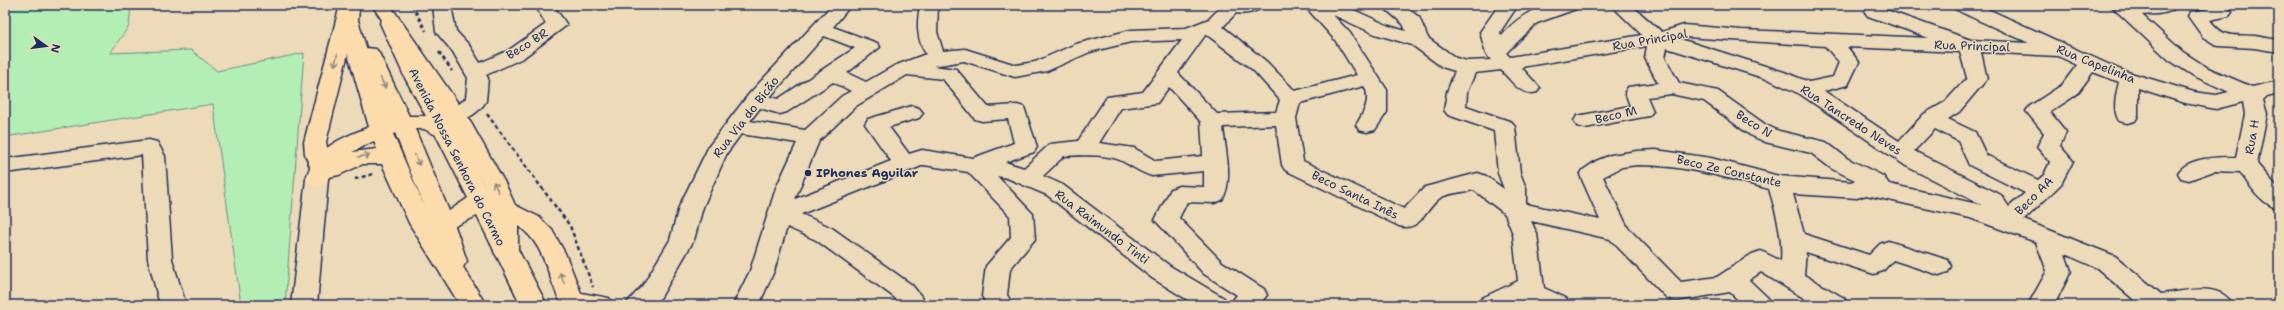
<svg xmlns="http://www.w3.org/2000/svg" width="2284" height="310" font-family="'Shantell Sans',sans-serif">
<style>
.green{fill:#b3efb5;stroke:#678f8a}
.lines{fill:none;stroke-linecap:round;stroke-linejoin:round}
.minor-casing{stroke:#1b2f5e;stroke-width:3}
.major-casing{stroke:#1b2f5e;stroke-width:3}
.highway-casing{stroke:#1b2f5e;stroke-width:3}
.path{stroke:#1b2f5e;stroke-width:2.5;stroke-dasharray:4 3;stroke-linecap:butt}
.minor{fill:#eddab8;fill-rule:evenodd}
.major{fill:#fcdcac;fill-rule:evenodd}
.highway{fill:#fcdcac;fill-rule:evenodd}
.oneway{stroke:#8c8685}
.poi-dot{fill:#1b2f5e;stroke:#eddab8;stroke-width:1.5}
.labels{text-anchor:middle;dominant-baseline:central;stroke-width:3;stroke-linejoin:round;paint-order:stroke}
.street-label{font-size:12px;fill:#1b2f5e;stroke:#eddab8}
.poi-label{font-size:12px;font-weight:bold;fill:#1b2f5e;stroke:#eddab8;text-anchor:start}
</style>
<rect width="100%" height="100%" fill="#eddab8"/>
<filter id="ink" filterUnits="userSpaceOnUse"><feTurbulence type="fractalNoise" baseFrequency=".025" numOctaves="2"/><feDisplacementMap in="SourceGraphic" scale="8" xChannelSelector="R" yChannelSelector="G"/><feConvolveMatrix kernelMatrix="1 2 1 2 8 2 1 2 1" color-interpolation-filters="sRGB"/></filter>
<g filter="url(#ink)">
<!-- green -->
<polygon class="green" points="5,5 131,5 129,26 110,53 191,50 217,71 304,53 285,305 241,305 213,104 5,137"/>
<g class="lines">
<defs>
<g id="minor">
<path d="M433,5H451L456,31L469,45L480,63L509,50L546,24L535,5H553L567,25L523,58L486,75L488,78L486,101C479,113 463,124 448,121L445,116L466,98L468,78L453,52L436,32Z"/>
<path d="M832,5H851L833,27L877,43L880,47L847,73L866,82L894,66L926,54C916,39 917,22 920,5H938L937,32L943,51L965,49L1016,65L1035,62L1076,44L1131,30L1186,28L1209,19L1219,9L1215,5H1264C1259,12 1245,15 1236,13L1223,27L1267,62L1295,91L1357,75L1335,40L1304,5H1343L1389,26L1406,31L1403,24L1381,5H1402L1419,17L1428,38L1456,58L1467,61L1491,60L1486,54L1480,32L1499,5H1518L1500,32L1501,36C1525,8 1543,5 1578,5L1576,9L1537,23L1506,53L1510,57L1642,35L1611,5H1631L1662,32L1684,25L1741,30L1929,38L1868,16L1865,12L1870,5H1889L1886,10L1971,40L2029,43C2019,38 1951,9 1949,5H1979L2121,70L2194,92L2216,95L2229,92L2194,76L2169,60L2110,5H2178C2171,15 2153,14 2142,15L2183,52L2208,68L2252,87L2279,81V93L2267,96L2263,100L2267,114L2257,164L2279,189V209C2261,204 2250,186 2240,172L2214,171L2189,180L2181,178L2178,173C2188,157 2219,157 2236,157L2245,114L2243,102L2216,109L2185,103L2138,88V116L2135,121L2127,123L2119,121C2112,110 2116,94 2119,82L2093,72L2076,95L2050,112L2066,132L2060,146L2073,161L2061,184L2024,220L2115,256L2161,294C2184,292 2219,280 2233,305H2140L2097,268L2065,254L2071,271L2054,305H2028L2047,271L2036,242L1970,218L1866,195L1857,198L1793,194L1804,234L1869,255L1880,244L1888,241L1948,260L1951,266L1948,272L1939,275L1893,260L1883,271L1874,274L1806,252L1804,275L1844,298L1848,305H1815L1761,272L1749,280L1768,298L1772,305H1743L1730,292L1676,301L1667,298L1610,239L1531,221L1537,234L1544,288L1566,298L1570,305H1478L1482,298L1518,281L1513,234L1505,214L1474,190C1464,192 1448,193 1440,198C1425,209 1421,232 1399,226L1285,170L1282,165L1276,125L1223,127C1225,149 1234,181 1222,200L1214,203L1187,202L1179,218L1222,262L1264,289L1267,295L1259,305H1229L1237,295L1204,274L1155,220L1171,189L1179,186L1204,187V171L1152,176C1141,173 1132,166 1122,161C1109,154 1079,155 1064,156L1043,176L1063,185L1170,266L1224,298L1228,305H1196L1152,278L1047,195L1007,178L997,176L1033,214L1035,239L1010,269L1007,295L1013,305H987L982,296L986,266L1011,237L1010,216L968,172L924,165L801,214L832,228L912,285L928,305H901L894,297L816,240L787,227L774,271L759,305H733L750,271L776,188L797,143L741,134L727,153L703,207L694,240L661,297L653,305H625L643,285L670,240L679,207L709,146L749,94ZM1333,15L1375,34L1412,45L1442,67L1455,71L1447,92L1444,110L1448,115L1494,131L1498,173L1504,189L1486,176L1478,173L1425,187L1404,209L1303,161L1296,118L1300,103L1364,86C1372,99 1363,114 1356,125L1359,130L1367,132L1375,130L1387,112V90L1350,33ZM1206,34L1253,70L1280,100L1276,112L1217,114L1178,73ZM824,36L855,48L778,99L770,97ZM1686,37L1825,46L1839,62L1833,77L1809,82L1784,72L1680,39ZM1182,40L1143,92L1107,97L1078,141L1050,144L1024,168L1005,162L1034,152L1037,147L1024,107L1017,105L988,107L956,69L933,66L964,61L1015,77L1047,71L1090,52L1131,42ZM1647,46L1645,58L1658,83L1628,87L1625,92L1630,106L1577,116L1574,121L1577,126L1585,128L1649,116L1653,111L1647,97L1671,94L1704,101L1750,135L1765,142L1811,153L1832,169L1855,180L1851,182L1779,176L1711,158L1656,150L1637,151L1611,155L1596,161L1583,170L1580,175L1600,220L1526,204V188L1520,173L1515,127L1512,122L1466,106L1467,92L1475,73L1501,70C1512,81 1521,97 1537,92L1540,88L1521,67ZM1847,47L1960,52L1967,78L1945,102L1924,114L1899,141L1824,91L1848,85L1859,62ZM1667,48L1770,80L1800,94L1906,166L1982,205L1889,184L1883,176L1848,159L1826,142L1779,131L1766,125L1718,91L1679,83L1665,58ZM1981,52L2058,56L2077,65L2062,85L2030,106L2026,111L2044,133L2037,147L2050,162L2044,175L2038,180L1986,155L1975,132L1948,119L1959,112L1987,79ZM907,75L943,79L975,119L982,121L1008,119L1014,143L973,158L922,150L909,154L889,127L919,118L923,113L919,108L912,106L868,119L865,124L891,161L795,199L819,141L856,106ZM833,82L851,91L842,96L805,130L750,121L760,108L780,114L787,112ZM1169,87L1201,122L1203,156L1156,161L1134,148L1099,143L1121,108L1157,103ZM1935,129L1958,141L1969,165L2025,193L2009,207L2001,195L1914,151ZM1637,165C1683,165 1725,177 1769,189C1776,213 1783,236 1781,261L1761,251L1752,254L1717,277L1681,282L1628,228L1603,177L1622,167Z"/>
<path d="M2205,5H2225L2232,12L2229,16L2210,20C2225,40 2233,34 2254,36C2262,37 2271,39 2279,40V52L2254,48L2218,46L2203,37L2188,16L2191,12L2207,9Z"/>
<polygon points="149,140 157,142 165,156 172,259 186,305 160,305 148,259 142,155 5,173 5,159"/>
<polygon points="317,171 325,174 328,179 317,305 291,305 306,179 309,174"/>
</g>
<path id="major" d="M342,5H356L359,9L358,20L366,48L376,49L379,53L409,116H426L405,78L380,23L383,19L390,17L397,19L400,23L425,78L456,131L547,305H521L477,216L455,226L467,261L463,267L486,305H460L409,223L382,164H363L339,175L329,177L325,184L317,187L309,184L306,179C313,149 343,137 369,127L338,20L339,9ZM415,129H424L436,135L468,198L449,211ZM395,133L425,208L393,134ZM374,141L377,149L352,152Z"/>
<g id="highway">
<polygon points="339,5 357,5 359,9 326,142 331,167 328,172 320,174 312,172 305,154 304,142 339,9"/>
<path d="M372,5H390L467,116L505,183L515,205L539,217L552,230L565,253L581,293L609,298L613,305H562C547,278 546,244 518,226V252L514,258L506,261L498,258L494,252V210L483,183L446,116Z"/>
</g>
</defs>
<!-- minor casing -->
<use href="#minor" class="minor-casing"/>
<!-- major casing -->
<use href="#major" class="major-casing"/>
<!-- highway casing -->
<use href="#highway" class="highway-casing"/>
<!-- path -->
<g class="path">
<polyline points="412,5 426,31"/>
<polyline points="439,52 452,71"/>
<polyline points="487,114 570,226 593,287"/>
<polyline points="355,179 373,174"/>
</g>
<!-- minor -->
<use href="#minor" class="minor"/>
<!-- major -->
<use href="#major" class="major"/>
<!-- highway -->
<use href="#highway" class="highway"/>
</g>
<!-- one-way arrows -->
<defs><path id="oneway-shaft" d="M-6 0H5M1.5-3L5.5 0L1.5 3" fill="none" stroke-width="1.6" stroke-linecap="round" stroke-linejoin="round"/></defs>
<g class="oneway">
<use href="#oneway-shaft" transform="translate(336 60) rotate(104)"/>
<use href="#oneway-shaft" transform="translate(383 83) rotate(65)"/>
<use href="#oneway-shaft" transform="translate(364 156) rotate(-9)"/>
<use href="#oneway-shaft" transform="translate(417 160) rotate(68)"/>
<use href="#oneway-shaft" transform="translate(496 187) rotate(-115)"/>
<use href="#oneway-shaft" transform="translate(562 278) rotate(-113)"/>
</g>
</g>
<!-- markers -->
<circle class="poi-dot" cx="808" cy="173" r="4"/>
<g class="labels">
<!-- street labels -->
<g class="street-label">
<text transform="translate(1650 40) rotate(-10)">Rua Principal</text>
<text transform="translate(527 44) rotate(-32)">Beco BR</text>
<text transform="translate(1972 46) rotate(2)">Rua Principal</text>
<text transform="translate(2096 64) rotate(22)">Rua Capelinha</text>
<text transform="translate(1616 115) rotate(-13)">Beco M</text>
<text transform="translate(746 117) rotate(-52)">Rua Via do Bicão</text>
<text transform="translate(1851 120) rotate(33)">Rua Tancredo Neves</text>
<text transform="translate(1754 124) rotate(32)">Beco N</text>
<text transform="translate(2252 137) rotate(-80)">Rua H</text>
<text transform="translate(457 157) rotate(63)">Avenida Nossa Senhora do Carmo</text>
<text transform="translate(1729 171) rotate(13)">Beco Ze Constante</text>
<text transform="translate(1355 195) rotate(26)">Beco Santa Inês</text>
<text transform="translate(2034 196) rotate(-45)">Beco AA</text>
<text transform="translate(1102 227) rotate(37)">Rua Raimundo Tinti</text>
</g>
<!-- poi labels -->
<g class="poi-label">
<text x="816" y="173">IPhones Aguilar</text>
</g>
</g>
<!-- margin -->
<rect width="2284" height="310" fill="none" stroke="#eddab8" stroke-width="20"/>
<rect x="10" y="10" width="2264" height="290" fill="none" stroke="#1b2f5e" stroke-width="1.5" filter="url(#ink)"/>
<!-- north arrow -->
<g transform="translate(46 46) rotate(104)" stroke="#eddab8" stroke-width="3" paint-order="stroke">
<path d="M0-3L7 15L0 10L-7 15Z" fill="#1b2f5e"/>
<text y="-6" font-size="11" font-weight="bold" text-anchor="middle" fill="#1b2f5e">N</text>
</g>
</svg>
